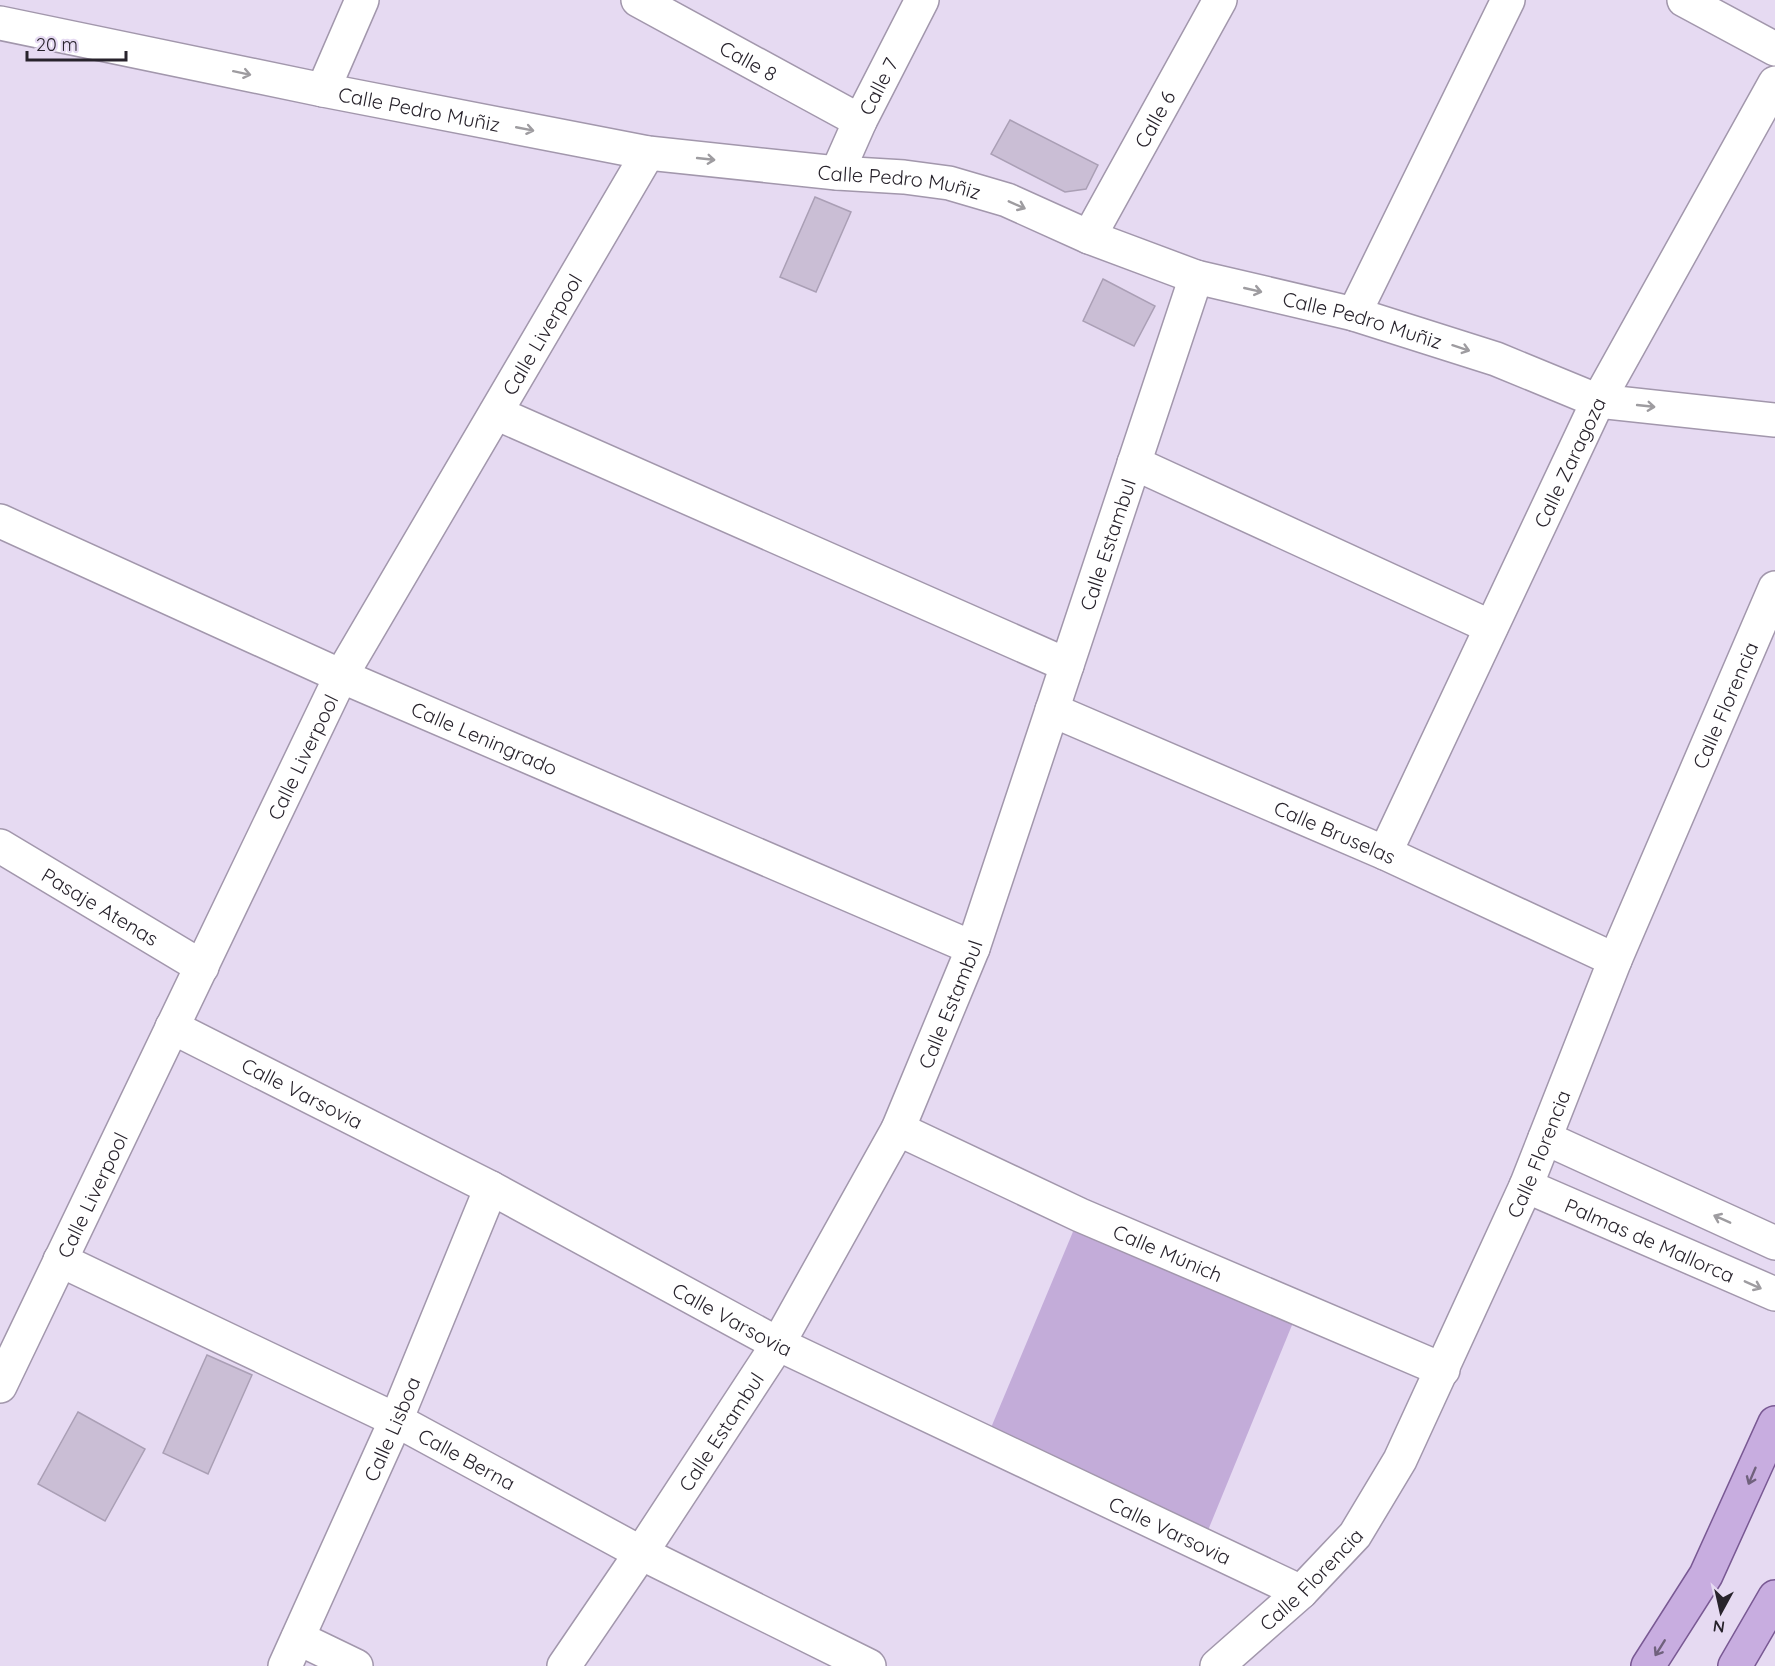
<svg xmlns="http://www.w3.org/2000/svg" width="1775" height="1666" font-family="Quicksand,sans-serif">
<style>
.green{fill:#c3acd9}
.building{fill:#cabed5;stroke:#aa9fb5;stroke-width:1.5}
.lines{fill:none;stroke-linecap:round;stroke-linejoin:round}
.minor-casing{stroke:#a297ac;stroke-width:36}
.major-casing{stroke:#795993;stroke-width:36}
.minor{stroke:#fff;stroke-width:33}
.major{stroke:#c8ade0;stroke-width:33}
.oneway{stroke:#9e9ca0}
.oneway2{stroke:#70617d}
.labels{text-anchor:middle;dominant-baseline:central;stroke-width:5;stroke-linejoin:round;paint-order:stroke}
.street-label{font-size:20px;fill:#28232c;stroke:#e6daf2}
</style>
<rect width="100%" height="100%" fill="#e6daf2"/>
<!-- green -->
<polygon class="green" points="1080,1215 1299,1308 1202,1545 985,1442"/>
<!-- building -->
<g class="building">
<polygon points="1010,120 1098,165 1086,189 1065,192 991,154"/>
<polygon points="815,197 851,212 816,292 780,277"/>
<polygon points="1103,279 1155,306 1134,346 1083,321"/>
<polygon points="207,1355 252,1375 208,1474 163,1453"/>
<polygon points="78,1412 145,1449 105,1521 38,1484"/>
</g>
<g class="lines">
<defs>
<g id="minor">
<path id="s1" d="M638,0L860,121"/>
<polyline points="1684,0 1775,49"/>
<path id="s2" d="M0,23L323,90L648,153L837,173L904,177L949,183L1007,200L1089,237L1196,277L1354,314L1496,359L1598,401L1775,420"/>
<polyline points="323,90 362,0"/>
<path id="s3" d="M837,173L860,121L922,0"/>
<path id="s4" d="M1089,237L1220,0"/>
<polyline points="1354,314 1508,0"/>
<polyline points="496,413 1067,665"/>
<polyline points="1134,463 1491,627"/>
<path id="s5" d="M0,521L341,676L973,948"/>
<path id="s6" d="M1052,710L1385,853L1615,960"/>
<path id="s7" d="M0,846L202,967"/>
<path id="s8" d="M1385,853L1598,401L1775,83"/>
<path id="s9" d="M172,1027L491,1188L778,1344L1301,1592"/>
<path id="s10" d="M898,1129L1080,1215L1443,1370"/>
<polyline points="1545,1138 1775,1243"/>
<path id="s11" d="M1526,1186L1775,1294"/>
<path id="s12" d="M60,1260L396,1420L641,1553L869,1666"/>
<path id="s13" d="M0,1386L341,676L648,153"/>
<polyline points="298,1638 356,1666"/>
<path id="s14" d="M285,1666L396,1420L491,1188"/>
<path id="s15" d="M564,1666L641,1553L778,1344L898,1129L973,948L1196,277"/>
<path id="s16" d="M1217,1666L1301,1592L1355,1535L1400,1460L1526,1186L1615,960L1775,588"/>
</g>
<g id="major">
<polyline points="1648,1666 1706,1575 1775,1423"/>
<polyline points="1735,1666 1775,1597"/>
</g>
</defs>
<!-- minor casing -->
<use href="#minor" class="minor-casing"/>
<!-- major casing -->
<use href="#major" class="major-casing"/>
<!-- minor -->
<use href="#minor" class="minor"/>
<!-- major -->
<use href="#major" class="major"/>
</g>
<!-- one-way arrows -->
<defs><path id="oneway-shaft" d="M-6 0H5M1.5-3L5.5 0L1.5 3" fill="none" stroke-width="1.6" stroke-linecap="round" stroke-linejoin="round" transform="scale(1.5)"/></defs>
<g class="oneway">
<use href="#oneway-shaft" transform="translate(242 73) rotate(12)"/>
<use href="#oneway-shaft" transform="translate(525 129) rotate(11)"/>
<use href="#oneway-shaft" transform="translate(706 159) rotate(6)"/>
<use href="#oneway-shaft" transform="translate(1017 205) rotate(24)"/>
<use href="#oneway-shaft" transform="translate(1253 290) rotate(13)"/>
<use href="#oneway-shaft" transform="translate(1461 348) rotate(18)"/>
<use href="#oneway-shaft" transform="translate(1646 406) rotate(6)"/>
<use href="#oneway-shaft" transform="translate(1722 1219) rotate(-156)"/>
<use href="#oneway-shaft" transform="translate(1753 1285) rotate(24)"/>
</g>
<g class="oneway2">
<use href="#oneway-shaft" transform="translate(1752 1476) rotate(113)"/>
<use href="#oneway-shaft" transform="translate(1660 1648) rotate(122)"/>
</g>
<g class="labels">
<!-- street labels -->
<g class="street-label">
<text stroke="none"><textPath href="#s1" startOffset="126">Calle 8</textPath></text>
<text stroke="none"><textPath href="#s3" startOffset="96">Calle 7</textPath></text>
<text stroke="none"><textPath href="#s2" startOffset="428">Calle Pedro Muñiz</textPath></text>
<text stroke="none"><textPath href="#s4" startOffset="135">Calle 6</textPath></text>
<text stroke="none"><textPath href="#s2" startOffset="914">Calle Pedro Muñiz</textPath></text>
<text stroke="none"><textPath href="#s2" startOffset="1400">Calle Pedro Muñiz</textPath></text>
<text stroke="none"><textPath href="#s13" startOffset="1184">Calle Liverpool</textPath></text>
<text stroke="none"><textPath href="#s8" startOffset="432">Calle Zaragoza</textPath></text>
<text stroke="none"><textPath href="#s15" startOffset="1254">Calle Estambul</textPath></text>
<text stroke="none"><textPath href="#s16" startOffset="1100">Calle Florencia</textPath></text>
<text stroke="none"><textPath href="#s5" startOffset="531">Calle Leningrado</textPath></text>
<text stroke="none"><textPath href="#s13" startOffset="698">Calle Liverpool</textPath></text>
<text stroke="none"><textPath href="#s6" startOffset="308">Calle Bruselas</textPath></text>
<text stroke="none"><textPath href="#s7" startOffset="117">Pasaje Atenas</textPath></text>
<text stroke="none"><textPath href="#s15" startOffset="768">Calle Estambul</textPath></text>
<text stroke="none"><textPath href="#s9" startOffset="146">Calle Varsovia</textPath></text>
<text stroke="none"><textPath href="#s16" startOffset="614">Calle Florencia</textPath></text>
<text stroke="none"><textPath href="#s13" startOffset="212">Calle Liverpool</textPath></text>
<text stroke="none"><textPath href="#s11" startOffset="135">Palmas de Mallorca</textPath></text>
<text stroke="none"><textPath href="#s10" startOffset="297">Calle Múnich</textPath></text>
<text stroke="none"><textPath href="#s9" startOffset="632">Calle Varsovia</textPath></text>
<text stroke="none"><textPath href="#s14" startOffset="260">Calle Lisboa</textPath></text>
<text stroke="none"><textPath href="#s15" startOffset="282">Calle Estambul</textPath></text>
<text stroke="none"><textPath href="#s12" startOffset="453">Calle Berna</textPath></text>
<text stroke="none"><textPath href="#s9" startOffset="1118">Calle Varsovia</textPath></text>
<text stroke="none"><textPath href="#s16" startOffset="128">Calle Florencia</textPath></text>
</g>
</g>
<!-- north arrow -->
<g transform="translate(1721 1612) rotate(188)" stroke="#e6daf2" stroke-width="4.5" paint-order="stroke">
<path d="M0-4.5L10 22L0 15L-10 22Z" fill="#28232c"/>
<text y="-9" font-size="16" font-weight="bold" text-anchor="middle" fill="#28232c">N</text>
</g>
<!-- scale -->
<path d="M27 51v9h99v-9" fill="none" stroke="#28232c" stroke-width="3"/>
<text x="36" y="51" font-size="18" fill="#28232c" stroke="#e6daf2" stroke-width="4.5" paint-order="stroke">20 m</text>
</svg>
